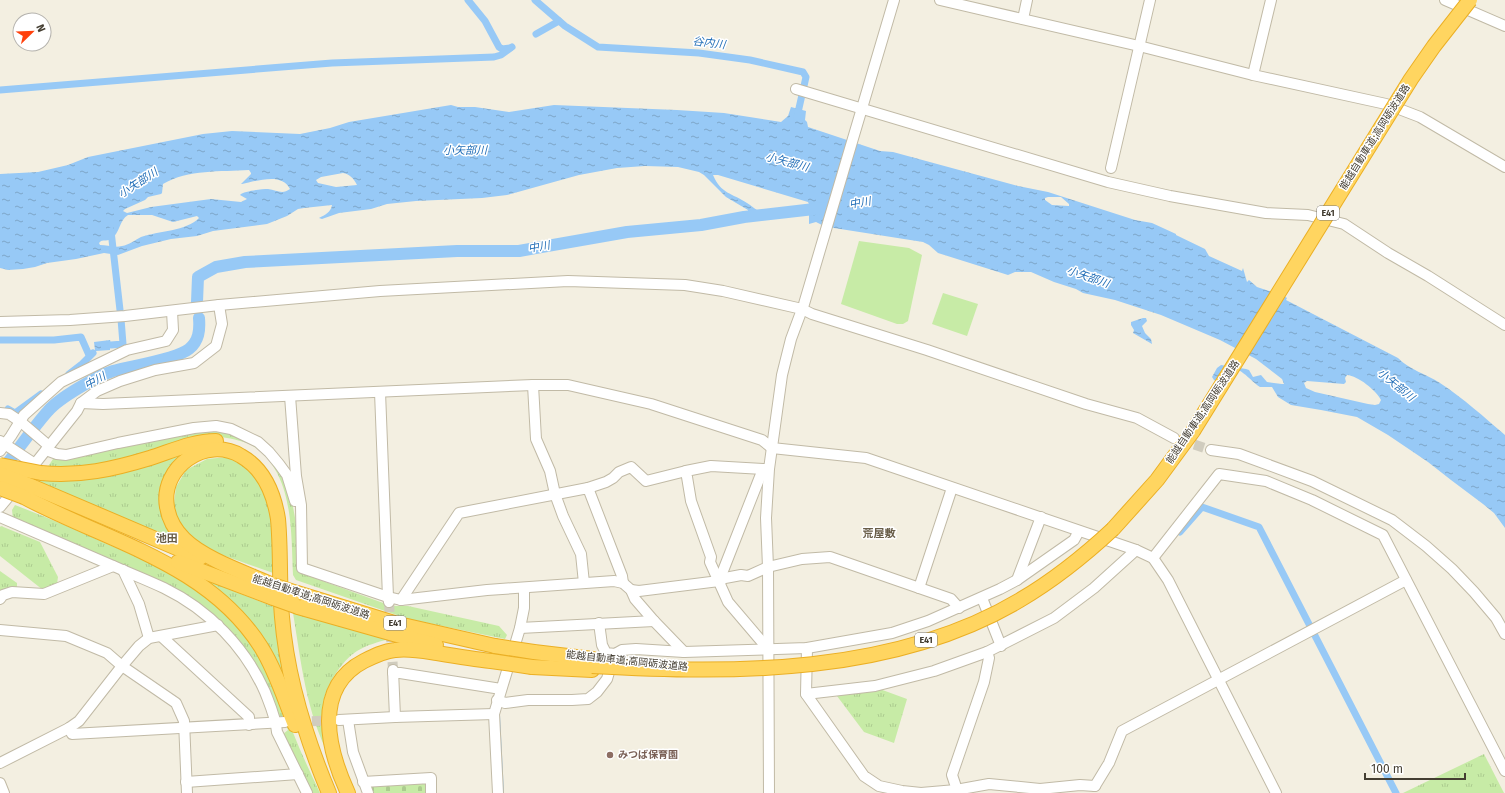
<svg xmlns="http://www.w3.org/2000/svg" width="1505" height="793" font-family="'Fira Sans','Noto Sans JP',sans-serif">
<style>
.grass{fill:url(#grass-tufts)}
.cemetery{fill:url(#cemetery-stones)}
.garden{fill:#c7eba6}
.water{fill:url(#water-ripples);fill-rule:evenodd}
.lines{fill:none;stroke-linecap:round;stroke-linejoin:round}
.stream{stroke:#97c9f6;stroke-width:2}
.canal{stroke:#97c9f6;stroke-width:7}
.river{stroke:#97c9f6;stroke-width:12}
.minor-tunnel{stroke:#d0ccbe;stroke-width:10;stroke-dasharray:10 5;stroke-linecap:butt}
.minor-casing{stroke:#c1baa6;stroke-width:12}
.highway-casing{stroke:#ebaf24;stroke-width:16}
.minor{stroke:#fff;stroke-width:10}
.highway{stroke:#ffd560;stroke-width:14}
.highway-bridge-casing{stroke:#ebaf24;stroke-width:16;stroke-linecap:butt}
.highway-bridge{stroke:#ffd560;stroke-width:14}
.education-dot{fill:#8d6e63;stroke:#fff;stroke-width:1.5}
.labels{text-anchor:middle;dominant-baseline:central;stroke-width:3;stroke-linejoin:round;paint-order:stroke}
.shield{fill:#fff;stroke:#7c7870;stroke-width:1}
.shield-label{font-size:9px;font-weight:bold;fill:#443e32}
.street-label{font-size:10px;fill:#443e32;stroke:#fff}
.education-label{font-size:10px;font-weight:bold;fill:#785e54;stroke:#fff;text-anchor:start}
.water-label{font-size:11px;font-style:italic;fill:#236fb8;stroke:#fff}
.neighbourhood-label{font-size:11px;font-weight:bold;fill:#685d48;stroke:#fff}
</style>
<defs>
<pattern id="grass-tufts" width="24" height="20" patternUnits="userSpaceOnUse"><rect width="24" height="20" fill="#c7eba6"/><path d="M3 7l-1-3M5 7V3M7 7l1-3M15 17l-1-3M17 17v-4M19 17l1-3" fill="none" stroke="#accb8f"/></pattern>
<pattern id="cemetery-stones" width="16" height="16" patternUnits="userSpaceOnUse"><rect width="16" height="16" fill="#c7eba6"/><path d="M2 7V4a2 2 0 0 1 4 0v3zM10 15v-3a2 2 0 0 1 4 0v3z" fill="#accb8f"/></pattern>
<pattern id="water-ripples" width="26" height="14" patternUnits="userSpaceOnUse"><rect width="26" height="14" fill="#97c9f6"/><path d="M2 4q2-2 4 0t4 0M15 11q2-2 4 0t4 0" fill="none" stroke="#7da5c8"/></pattern>
</defs>
<rect width="100%" height="100%" fill="#f3efe1"/>
<!-- grass -->
<g class="grass">
<path d="M210,429L231,432L264,451L284,477L293,507L296,523L298,572L386,604L396,606H408L499,626L507,635L505,639L408,619L296,580L293,575C291,533 294,476 256,448C246,441 233,439 221,437L95,467L47,468L53,459H60Z"/>
<path d="M192,449C185,455 177,461 170,468C152,488 171,520 179,542L38,482L40,477Z"/>
<polygon points="227,457 244,463 268,495 274,519 276,574 211,551 191,536 180,526 173,512 176,487 186,470 207,459"/>
<path d="M15,505C46,517 77,530 107,544C161,567 222,594 254,646C271,674 281,705 294,735C302,755 311,774 320,793H310L283,734L288,730L283,718L276,714L265,683L252,658L234,637L211,615L13,519L12,510Z"/>
<polygon points="1,526 40,542 58,577 57,584 43,590 0,556 0,527"/>
<polygon points="0,571 17,583 17,587 0,593"/>
<polygon points="200,578 277,608 295,702 277,666"/>
<path d="M293,613L389,639C378,642 367,645 357,651C342,660 323,689 323,708C323,724 326,741 330,757C306,713 301,661 293,613Z"/>
<polygon points="877,688 907,699 894,743 864,732 837,696"/>
<polygon points="1484,754 1504,793 1403,793"/>
</g>
<!-- cemetery -->
<polygon class="cemetery" points="426,783 428,793 374,793 371,788 374,785"/>
<!-- garden -->
<g class="garden">
<polygon points="859,241 909,248 922,255 908,321 903,324 897,324 841,304"/>
<polygon points="943,293 978,304 967,336 932,324"/>
</g>
<!-- water -->
<g class="water">
<path d="M451,105L458,107H475L509,112L554,105L677,110L724,113L781,122L788,116L791,107L806,111L805,120L807,122L808,127L880,151L893,152L1018,186L1048,192L1135,220L1152,223L1176,234V235L1205,249L1209,256L1242,271L1243,268L1247,282L1249,280L1257,287L1284,296L1287,298L1286,300L1398,358C1410,370 1426,374 1440,383C1463,398 1484,417 1505,435V528L1494,513L1483,504L1451,480L1428,462L1388,435L1357,417L1321,410L1291,405L1278,397L1272,387H1260C1248,379 1239,363 1222,369L1220,373L1221,385L1214,380L1212,377L1217,368L1221,365L1246,369L1249,370L1253,377L1261,375L1267,382L1282,384H1284L1282,379L1256,359L1220,340L1161,315L1115,300L1083,293L1076,289L1054,282L1031,272H1015L1008,275L938,253L929,245L923,242L834,228L822,225L816,222L809,224V204L808,202L718,175H713C721,194 732,193 747,203C751,205 753,208 757,210L748,212V210L726,197L704,175L699,172L678,167L645,166L617,168L579,175L507,195L482,198L416,201L387,204L371,209L339,213L322,219L319,218C325,215 331,212 332,205L304,208L298,209L287,216L267,224L213,231L197,236L171,239L142,246L118,255L104,253L76,259L47,263L35,267L23,269L8,270L0,268V174L38,172L68,165L88,157L203,134L232,131L300,134L330,128L349,122ZM249,170L251,173V174L241,184H242C257,181 282,172 290,189C282,195 277,190 268,189C262,189 244,191 240,195L247,199L241,202L211,199L151,207L127,213L123,211L125,209L145,200L148,197L161,194L162,193L163,184C188,169 221,172 249,170ZM343,173C350,174 354,179 357,185L336,187L318,183L316,180L321,177ZM1048,197H1061L1069,204V206L1052,205L1045,200V198ZM128,215H152L173,222L197,216L199,218C187,231 158,231 141,237C135,240 129,245 122,246C115,248 107,245 100,245L99,243L101,241C104,240 108,241 111,239C120,234 119,220 128,215ZM1347,375C1358,376 1376,390 1381,400L1379,404L1375,405L1368,404L1315,392L1306,388L1304,383L1307,381L1344,384L1346,382L1345,378Z"/>
<polygon points="1143,318 1146,318 1147,321 1142,326 1145,333 1151,339 1152,344 1133,333 1134,330 1131,325 1131,322"/>
<polygon points="110,340 112,347 110,348 110,350 96,351 94,354 92,352 95,350 94,342"/>
</g>
<g class="lines">
<!-- stream -->
<polyline class="stream" points="499,715 503,793"/>
<!-- canal -->
<g class="canal">
<polyline points="468,0 485,21 499,47 502,49 510,48"/>
<polyline points="535,0 565,26 598,47 699,53 750,60 803,72 806,77 797,117"/>
<polyline points="536,34 559,21"/>
<polyline points="0,90 332,63 494,57 501,55 512,47"/>
<polyline points="111,231 120,310"/>
<polyline points="0,340 54,340 81,337 89,355"/>
<polyline points="111,345 123,344 121,319"/>
<polyline points="96,372 98,378"/>
<polyline points="69,374 82,364 93,353"/>
<polyline points="8,409 15,413 41,394"/>
<polyline points="1180,532 1202,507 1259,527 1396,793"/>
</g>
<!-- river -->
<g class="river">
<polyline points="197,302 198,277 216,267 245,262 457,251 519,251 627,232 701,225 744,217 823,208"/>
<path d="M1,471C17,452 31,430 48,411C59,398 97,376 113,371C131,366 177,359 189,349C199,341 200,330 199,318"/>
</g>
<!-- minor-tunnel -->
<g class="minor-tunnel">
<polyline points="1180,440 1211,450"/>
<polyline points="389,602 393,670"/>
<polyline points="297,722 335,720"/>
</g>
<defs>
<g id="minor">
<polyline points="940,0 1139,46 1253,75 1386,104 1420,117 1505,167"/>
<polyline points="1445,0 1505,26"/>
<polyline points="1023,19 1027,0"/>
<polyline points="1253,75 1271,0"/>
<polyline points="796,89 1108,182 1170,196 1266,213 1308,215 1344,224 1388,253 1428,276 1505,325"/>
<polyline points="1111,168 1150,0"/>
<polyline points="0,322 70,320 125,316 219,305 380,291 568,281 685,285 723,291 802,309 812,314 927,350 1086,404 1137,418 1174,438"/>
<polyline points="533,385 536,439 550,471 555,494 563,516 581,554 584,583"/>
<polyline points="380,392 388,597 389,602"/>
<polyline points="290,396 296,476 301,505 302,568 388,597 401,600 487,590 614,581 623,583 631,590 635,599 654,621 684,652"/>
<polyline points="81,403 103,404 533,385 568,385 651,404 762,440 772,448 866,458 1136,550 1153,558 1168,580 1276,793"/>
<polyline points="0,413 9,414 21,422 49,446"/>
<polyline points="0,441 35,464"/>
<polyline points="46,450 57,454 66,455 118,443 194,428 216,426 231,429 258,442 269,452 279,464 287,475 295,501"/>
<polyline points="1211,450 1239,454 1312,481 1392,520 1426,546 1452,569 1474,592 1496,618 1505,634"/>
<polyline points="0,451 11,436 24,415 61,382 127,350 166,341 173,330 172,311"/>
<polyline points="763,469 711,466 686,471 691,501 711,557 710,562 728,602 768,649"/>
<polyline points="26,475 77,411 81,403 97,391 120,381 155,370 194,363 216,346 222,324 219,305"/>
<polyline points="588,488 606,482 613,478 619,472 631,467 646,481 686,471"/>
<polyline points="0,507 15,489"/>
<path d="M0,517C37,533 74,549 111,565C129,573 147,580 164,588C209,610 245,647 265,692C270,705 276,718 277,732L307,793"/>
<polyline points="1153,558 1219,474 1266,481 1312,500 1383,535 1505,771"/>
<polyline points="123,570 139,604 149,638"/>
<polyline points="1017,580 1041,517"/>
<polyline points="719,581 763,469 768,469"/>
<polyline points="919,588 952,488"/>
<polyline points="631,590 639,591 719,581 725,578 741,575 748,576 768,567 802,559 830,557 951,599 959,608"/>
<polyline points="982,598 1001,646"/>
<polyline points="0,599 3,595 12,592 44,594 113,566"/>
<polyline points="401,600 459,513 588,488 622,576 623,583"/>
<polyline points="599,623 602,645 606,653 615,654 622,650 636,649 684,652 807,648 892,633 928,621 1000,589 1017,580 1074,540 1079,531"/>
<polyline points="520,628 654,621"/>
<polyline points="0,630 66,636 107,653 122,666 176,703 184,721 187,793"/>
<polyline points="161,636 249,717 249,725"/>
<polyline points="807,648 806,694 864,776 879,786 902,791 921,793 956,790 989,784 1040,789 1080,785 1095,786"/>
<polyline points="393,670 395,717"/>
<polyline points="393,673 400,673 501,689"/>
<polyline points="806,694 875,686 934,671 987,652 1054,618 1094,588 1136,550"/>
<polyline points="497,700 505,703 528,700 572,700 588,699 597,692 607,679 612,662"/>
<polyline points="339,720 395,717 494,714"/>
<polyline points="348,720 353,752 368,793"/>
<polyline points="69,728 72,734 285,722"/>
<polyline points="0,763 69,728 79,721 122,666 139,646 149,638 218,625"/>
<polyline points="186,782 298,774"/>
<polyline points="363,782 431,778 431,793"/>
<polyline points="0,783 4,793"/>
<polyline points="1095,786 1109,763 1122,731 1406,580"/>
<polyline points="498,793 494,714 520,628 524,608 524,588"/>
<polyline points="769,793 768,567 766,518 769,469 782,375 791,339 804,304 894,0"/>
<polyline points="958,793 952,775 984,682 989,658 987,652"/>
</g>
<g id="highway">
<path d="M41,473C79,477 114,469 150,458C172,451 193,441 216,441"/>
<polyline points="31,486 200,558"/>
<path d="M24,497C106,541 208,563 261,647C276,671 284,698 295,725"/>
<polyline points="1113,529 1157,480 1193,431"/>
<polyline points="178,562 273,598"/>
<path d="M273,585C246,573 204,559 184,539C175,530 169,520 167,507C160,467 206,435 241,456C264,469 274,494 278,519C281,552 279,584 282,617C287,678 305,736 329,793"/>
<polyline points="297,593 394,623 495,646"/>
<polyline points="298,607 397,635 436,645"/>
<polyline points="534,652 593,659"/>
<polyline points="532,667 592,670"/>
<path d="M348,793C328,750 312,688 364,661C374,656 384,651 395,650C409,648 424,651 437,653C455,656 473,659 491,661"/>
</g>
</defs>
<!-- minor casing -->
<use href="#minor" class="minor-casing"/>
<!-- highway casing -->
<use href="#highway" class="highway-casing"/>
<!-- minor -->
<use href="#minor" class="minor"/>
<!-- highway -->
<use href="#highway" class="highway"/>
<defs>
<g id="highway-bridge">
<polyline points="1193,431 1411,79 1434,46 1470,0"/>
<polyline points="0,465 41,473"/>
<polyline points="0,474 31,486"/>
<polyline points="0,488 24,497"/>
<polyline points="273,585 297,593"/>
<polyline points="273,598 298,607"/>
<polyline points="495,646 534,652"/>
<polyline points="491,661 532,667"/>
<path d="M592,666C734,674 894,675 1020,600C1054,580 1084,556 1113,529"/>
</g>
</defs>
<!-- highway-bridge casing -->
<use href="#highway-bridge" class="highway-bridge-casing"/>
<!-- highway-bridge -->
<use href="#highway-bridge" class="highway-bridge"/>
</g>
<!-- markers -->
<circle class="education-dot" cx="610" cy="755" r="4"/>
<g class="labels">
<!-- shield labels -->
<g class="shield">
<rect x="1317" y="206" width="22" height="14" rx="3"/>
<rect x="384" y="616" width="22" height="14" rx="3"/>
<rect x="915" y="633" width="22" height="14" rx="3"/>
</g>
<g class="shield-label">
<text x="1328" y="213">E41</text>
<text x="395" y="623">E41</text>
<text x="926" y="640">E41</text>
</g>
<!-- street labels -->
<g class="street-label">
<text transform="translate(1375 137) rotate(-58)">能越自動車道;高岡砺波道路</text>
<text transform="translate(1203 412) rotate(-56)">能越自動車道;高岡砺波道路</text>
<text transform="translate(311 597) rotate(18)">能越自動車道;高岡砺波道路</text>
<text transform="translate(627 661) rotate(6)">能越自動車道;高岡砺波道路</text>
</g>
<!-- education labels -->
<g class="education-label">
<text x="618" y="755">みつば保育園</text>
</g>
<!-- water labels -->
<g class="water-label">
<text transform="translate(709 43) rotate(7)">谷内川</text>
<text x="465" y="150">小矢部川</text>
<text transform="translate(787 162) rotate(15)">小矢部川</text>
<text transform="translate(138 183) rotate(-33)">小矢部川</text>
<text transform="translate(860 203) rotate(-10)">中川</text>
<text transform="translate(539 247) rotate(-10)">中川</text>
<text transform="translate(1088 277) rotate(19)">小矢部川</text>
<text transform="translate(95 381) rotate(-29)">中川</text>
<text transform="translate(1396 385) rotate(39)">小矢部川</text>
</g>
<!-- neighbourhood labels -->
<g class="neighbourhood-label">
<text x="879" y="533">荒屋敷</text>
<text x="167" y="538">池田</text>
</g>
</g>
<!-- north arrow -->
<g transform="translate(32 32) rotate(67)"><circle r="19" fill="#ffffff" stroke="#b4b2ad"/>
<path d="M0-3L7 15L0 10L-7 15Z" fill="#ff410c"/>
<text y="-6" font-size="11" font-weight="bold" text-anchor="middle" fill="#443e32">N</text>
</g>
<!-- scale -->
<path d="M1365 773v6h100v-6" fill="none" stroke="#443e32" stroke-width="2"/>
<text x="1371" y="773" font-size="12" fill="#443e32" stroke="#ffffff" stroke-width="3" paint-order="stroke">100 m</text>
</svg>
